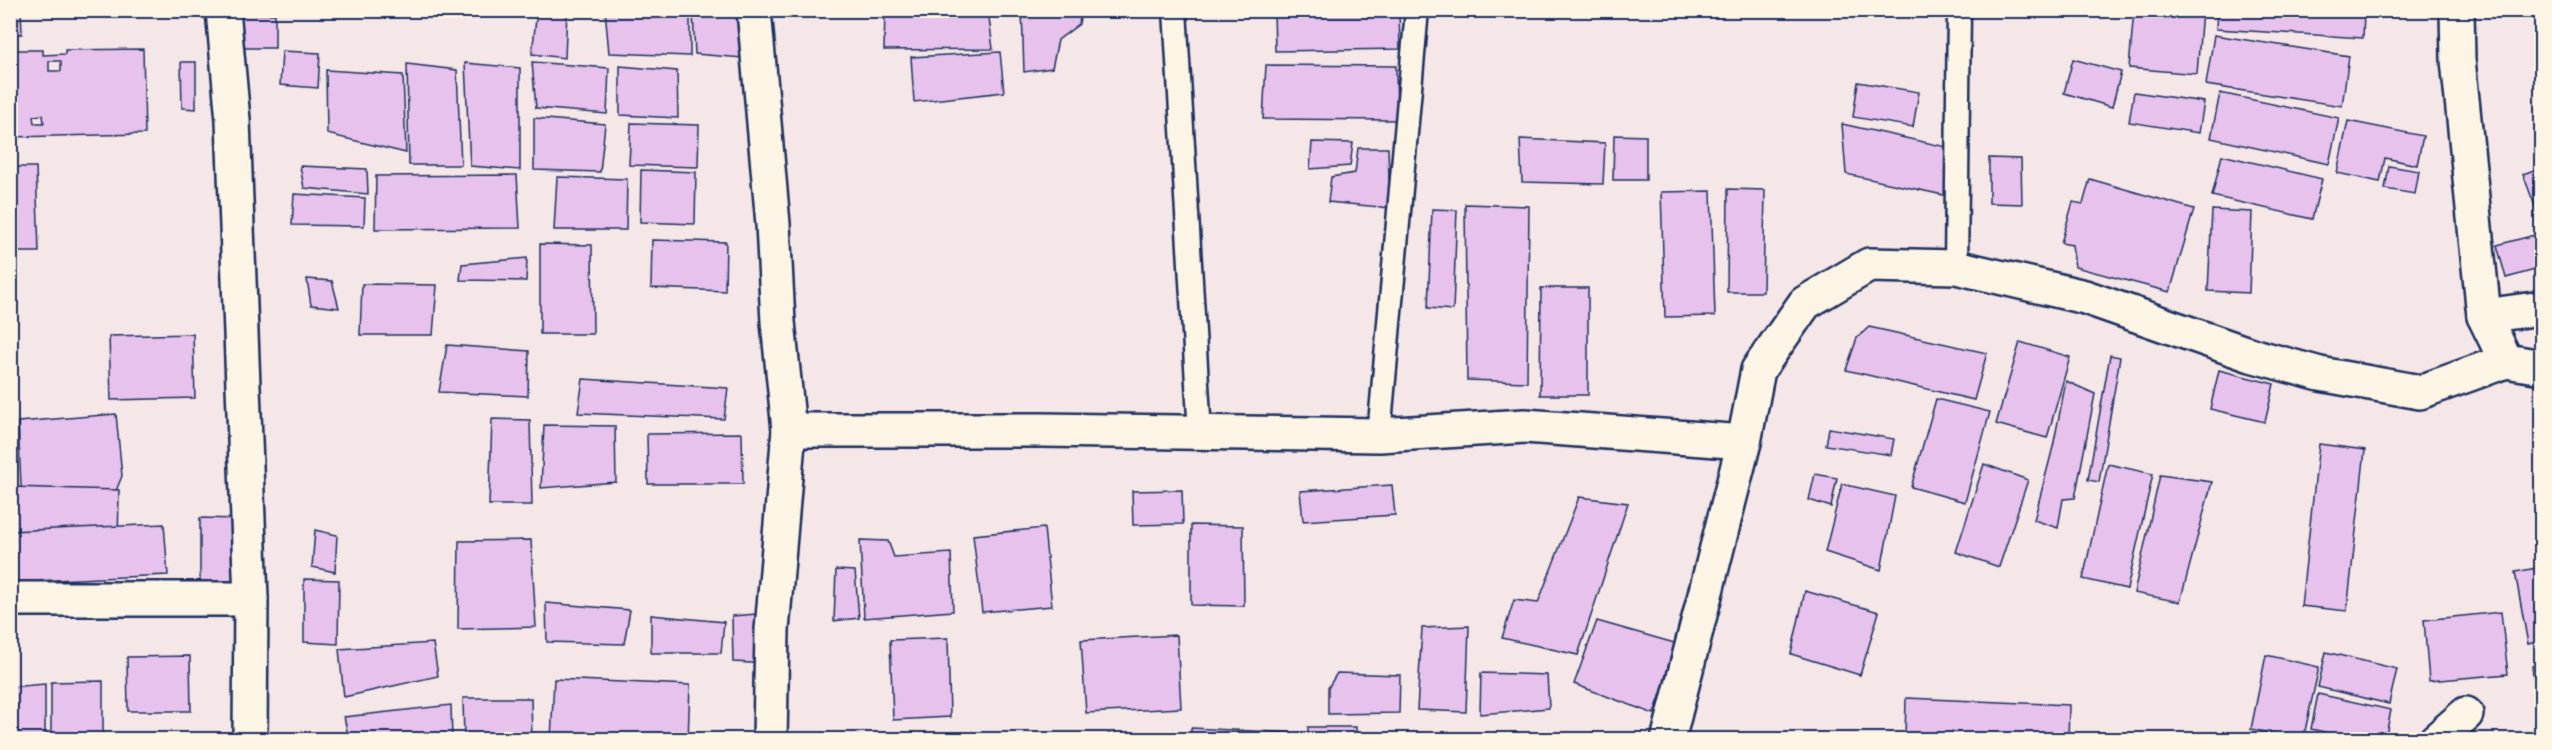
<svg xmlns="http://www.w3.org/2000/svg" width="2552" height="750" font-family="'Playpen Sans',sans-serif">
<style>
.building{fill:#e6c2ed;stroke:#1b2f5e;stroke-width:1.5;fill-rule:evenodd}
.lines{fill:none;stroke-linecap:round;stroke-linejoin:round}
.service-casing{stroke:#1b2f5e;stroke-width:27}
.minor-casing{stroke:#1b2f5e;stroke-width:38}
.service{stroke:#fcf5e5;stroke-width:22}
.minor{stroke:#fcf5e5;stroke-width:33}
</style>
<rect width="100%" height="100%" fill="#f5e6e7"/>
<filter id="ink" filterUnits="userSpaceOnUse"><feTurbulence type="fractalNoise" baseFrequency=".0167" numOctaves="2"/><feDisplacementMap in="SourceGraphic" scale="12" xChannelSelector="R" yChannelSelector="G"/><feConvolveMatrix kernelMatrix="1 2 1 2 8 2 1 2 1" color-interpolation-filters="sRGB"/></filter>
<g filter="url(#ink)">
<!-- building -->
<g class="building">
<polygon points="10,10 21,10 22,34 10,34"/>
<polygon points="537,10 567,10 565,58 532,54"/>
<polygon points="605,10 690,13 690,56 609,53"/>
<polygon points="721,10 750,10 755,59 695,54 693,13"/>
<polygon points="885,10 988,10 993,49 884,50"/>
<polygon points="1022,10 1081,10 1079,24 1058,40 1052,68 1024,72"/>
<polygon points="1274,10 1399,10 1400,49 1275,51"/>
<polygon points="2134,10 2202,10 2197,74 2129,68"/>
<polygon points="2217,10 2364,10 2363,38 2216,29"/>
<rect x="237" y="14" width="38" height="34"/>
<polygon points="2214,35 2349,56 2342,106 2206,85"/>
<path d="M143,49L145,134L10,137V50H43V55L65,54V50ZM49,61H61V71H49ZM43,115L44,123H34L33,116Z"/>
<polygon points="282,51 320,53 318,88 280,85"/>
<polygon points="1000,52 1004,92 914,102 911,57"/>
<polygon points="2073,59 2121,72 2112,107 2064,93"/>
<polygon points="181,62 196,62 196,109 182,108"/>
<polygon points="532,62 609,68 607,114 536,108"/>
<polygon points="465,63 520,68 520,170 470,166"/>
<polygon points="407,64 457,70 461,165 409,165"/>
<polygon points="1266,65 1396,66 1397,120 1263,119"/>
<polygon points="620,66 677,71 678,118 620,115"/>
<polygon points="326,70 403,75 406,153 327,134"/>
<polygon points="1858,82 1919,92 1913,127 1853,117"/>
<polygon points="2134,92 2204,102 2199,133 2129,122"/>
<polygon points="2220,93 2339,118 2329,164 2211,138"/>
<polygon points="534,118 605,124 600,172 534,170"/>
<polygon points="2348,121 2423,136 2417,165 2385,158 2380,182 2337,173"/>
<polygon points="631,123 699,125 698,167 629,165"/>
<polygon points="1842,124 1951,148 1948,196 1846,174"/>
<polygon points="1614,135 1646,136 1646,180 1613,180"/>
<polygon points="1520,139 1605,143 1603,184 1522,182"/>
<polygon points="1312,142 1353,143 1350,166 1310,169"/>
<polygon points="1358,148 1388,148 1390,208 1328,202 1331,177 1355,173"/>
<polygon points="2222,155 2322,179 2312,219 2212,196"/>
<polygon points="1989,158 2021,159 2022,204 1989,203"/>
<polygon points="300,166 367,169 368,194 304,188"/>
<polygon points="2389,166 2419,171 2415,194 2385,189"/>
<polygon points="10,167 36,167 39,252 10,252"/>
<polygon points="2542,167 2542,225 2523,174"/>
<polygon points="641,170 696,172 695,224 640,222"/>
<polygon points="517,175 520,228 375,229 376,176"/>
<polygon points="557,177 627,179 626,230 554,230"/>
<polygon points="2090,179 2194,209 2170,292 2075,267 2072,245 2061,243 2073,202 2083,204"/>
<polygon points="1728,189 1765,190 1763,292 1727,292"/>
<polygon points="1711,191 1715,316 1665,317 1661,192"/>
<polygon points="294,194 365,198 364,226 292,225"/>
<polygon points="1465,204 1529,206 1527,382 1467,380"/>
<polygon points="1432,209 1457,210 1453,310 1428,308"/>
<polygon points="2212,210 2252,212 2249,293 2208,291"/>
<polygon points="2542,233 2542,268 2506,278 2497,245"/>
<polygon points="652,240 726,242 725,291 651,288"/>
<polygon points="540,244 592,245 593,334 540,334"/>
<polygon points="527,258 526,281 460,280 462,264"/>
<polygon points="307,279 332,281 339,308 311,305"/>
<polygon points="362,284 437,285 433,335 360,335"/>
<polygon points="1541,288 1588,288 1588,395 1540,395"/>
<polygon points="1869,327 1987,353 1974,400 1846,370 1857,338"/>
<polygon points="193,334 195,398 111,400 109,336"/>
<polygon points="2020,342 2070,357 2047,438 1996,424"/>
<polygon points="447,345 529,351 528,396 439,392"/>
<polygon points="2110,355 2120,357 2099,482 2088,480"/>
<polygon points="2219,370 2274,384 2265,422 2210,409"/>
<polygon points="583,379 728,388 724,419 578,413"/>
<polygon points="2066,381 2095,394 2075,498 2063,499 2058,528 2034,520 2053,447"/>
<polygon points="1936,399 1990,412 1965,502 1911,487"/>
<polygon points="116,414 122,476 112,501 22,506 18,422"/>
<polygon points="492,419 530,420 532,505 489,505"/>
<polygon points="544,425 615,426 616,482 541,488"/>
<polygon points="1829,428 1894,439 1891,455 1826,445"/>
<polygon points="742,433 743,484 648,484 647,434"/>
<polygon points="2319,444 2365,450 2347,611 2301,606"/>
<polygon points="1984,464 2028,480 1999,567 1956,552"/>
<polygon points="2108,464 2153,474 2127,589 2083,579"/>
<polygon points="1815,474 1837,478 1831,507 1809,500"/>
<polygon points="2160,475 2212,482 2180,602 2134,593"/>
<polygon points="1842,484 1895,496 1881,570 1825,552"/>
<polygon points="1392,485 1395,515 1303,521 1300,491"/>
<polygon points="10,487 119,490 118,549 10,546"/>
<polygon points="1182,490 1183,524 1133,525 1132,491"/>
<polygon points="1579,497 1628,503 1578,655 1502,638 1514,600 1538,603"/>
<polygon points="200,518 239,519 239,589 200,589"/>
<polygon points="164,524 168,575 10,582 10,531"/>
<polygon points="1191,525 1243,526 1244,606 1191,605"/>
<polygon points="1044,528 1052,606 982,612 973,535"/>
<polygon points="315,530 337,535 335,572 312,567"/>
<polygon points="531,540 536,627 458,629 459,541"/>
<polygon points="860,540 888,541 894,557 951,553 953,611 864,618"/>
<polygon points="2542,567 2542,641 2528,644 2515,572"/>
<polygon points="836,570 855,571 859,618 834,621"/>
<polygon points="304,579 339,580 338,644 304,642"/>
<polygon points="1805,591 1879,612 1860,675 1791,654"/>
<polygon points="546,603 630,610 624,644 547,642"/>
<polygon points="2501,612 2508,674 2429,681 2424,620"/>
<polygon points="770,613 770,664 733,662 732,616"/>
<polygon points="651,615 724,622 721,653 651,653"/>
<polygon points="1597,621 1678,644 1654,714 1574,684"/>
<polygon points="1469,626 1466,712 1417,710 1422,628"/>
<polygon points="1177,635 1181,708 1086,713 1081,640"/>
<polygon points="948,638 950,717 893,720 890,640"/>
<polygon points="433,643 438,676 344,697 339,649"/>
<polygon points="2326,652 2397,669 2389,704 2318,687"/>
<polygon points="2266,655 2319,667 2303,740 2251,729"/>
<polygon points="190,656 191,711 128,711 127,657"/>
<polygon points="2542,665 2542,733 2540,733 2532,666"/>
<polygon points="1337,673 1400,675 1399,713 1328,714 1328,688"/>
<polygon points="1481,673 1547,675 1549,708 1480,714"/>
<polygon points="554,679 690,685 688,740 551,740"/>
<polygon points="103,681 103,740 51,740 51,682"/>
<polygon points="45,684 45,740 10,740 10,687"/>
<polygon points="2318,694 2391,710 2385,740 2360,740 2311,729"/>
<polygon points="463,698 531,698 532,740 464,740"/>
<polygon points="1906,698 2069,705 2068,740 1905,740"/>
<polygon points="451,705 452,740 349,740 344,717"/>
<rect x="1308" y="727" width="48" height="13"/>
<polygon points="1191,728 1293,733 1293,740 1191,740"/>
<polygon points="1108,734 1150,740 1108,740"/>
<polygon points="1442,737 1443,740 1380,740 1380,738"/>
</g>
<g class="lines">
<defs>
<g id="service">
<polyline points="1175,10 1200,434"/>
<polyline points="1956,267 1959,10"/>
<polyline points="1379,435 1417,10"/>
</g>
<g id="minor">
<polyline points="223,10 233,120 251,599 250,740"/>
<polyline points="754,10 773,224 778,322 789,430 772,630 770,740"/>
<polyline points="2457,10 2458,60 2484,316 2506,361"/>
<polyline points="2484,316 2542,308"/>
<polyline points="789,430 1042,430 1379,435 1525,426 1744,442"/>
<polyline points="10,599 251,599"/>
<polyline points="1668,740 1744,442 1758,370 1805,303 1869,265 1956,267 2085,297 2251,355 2320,374 2420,392 2506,361 2542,367"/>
<polyline points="2436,740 2466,714"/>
</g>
</defs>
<!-- service casing -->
<use href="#service" class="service-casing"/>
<!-- minor casing -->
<use href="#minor" class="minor-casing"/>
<!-- service -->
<use href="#service" class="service"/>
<!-- minor -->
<use href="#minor" class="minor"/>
</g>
</g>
<!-- margin -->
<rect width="2552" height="750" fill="none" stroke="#fcf5e5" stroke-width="36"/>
<rect x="18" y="18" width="2516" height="714" fill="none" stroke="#1b2f5e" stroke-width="2" filter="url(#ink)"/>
</svg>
